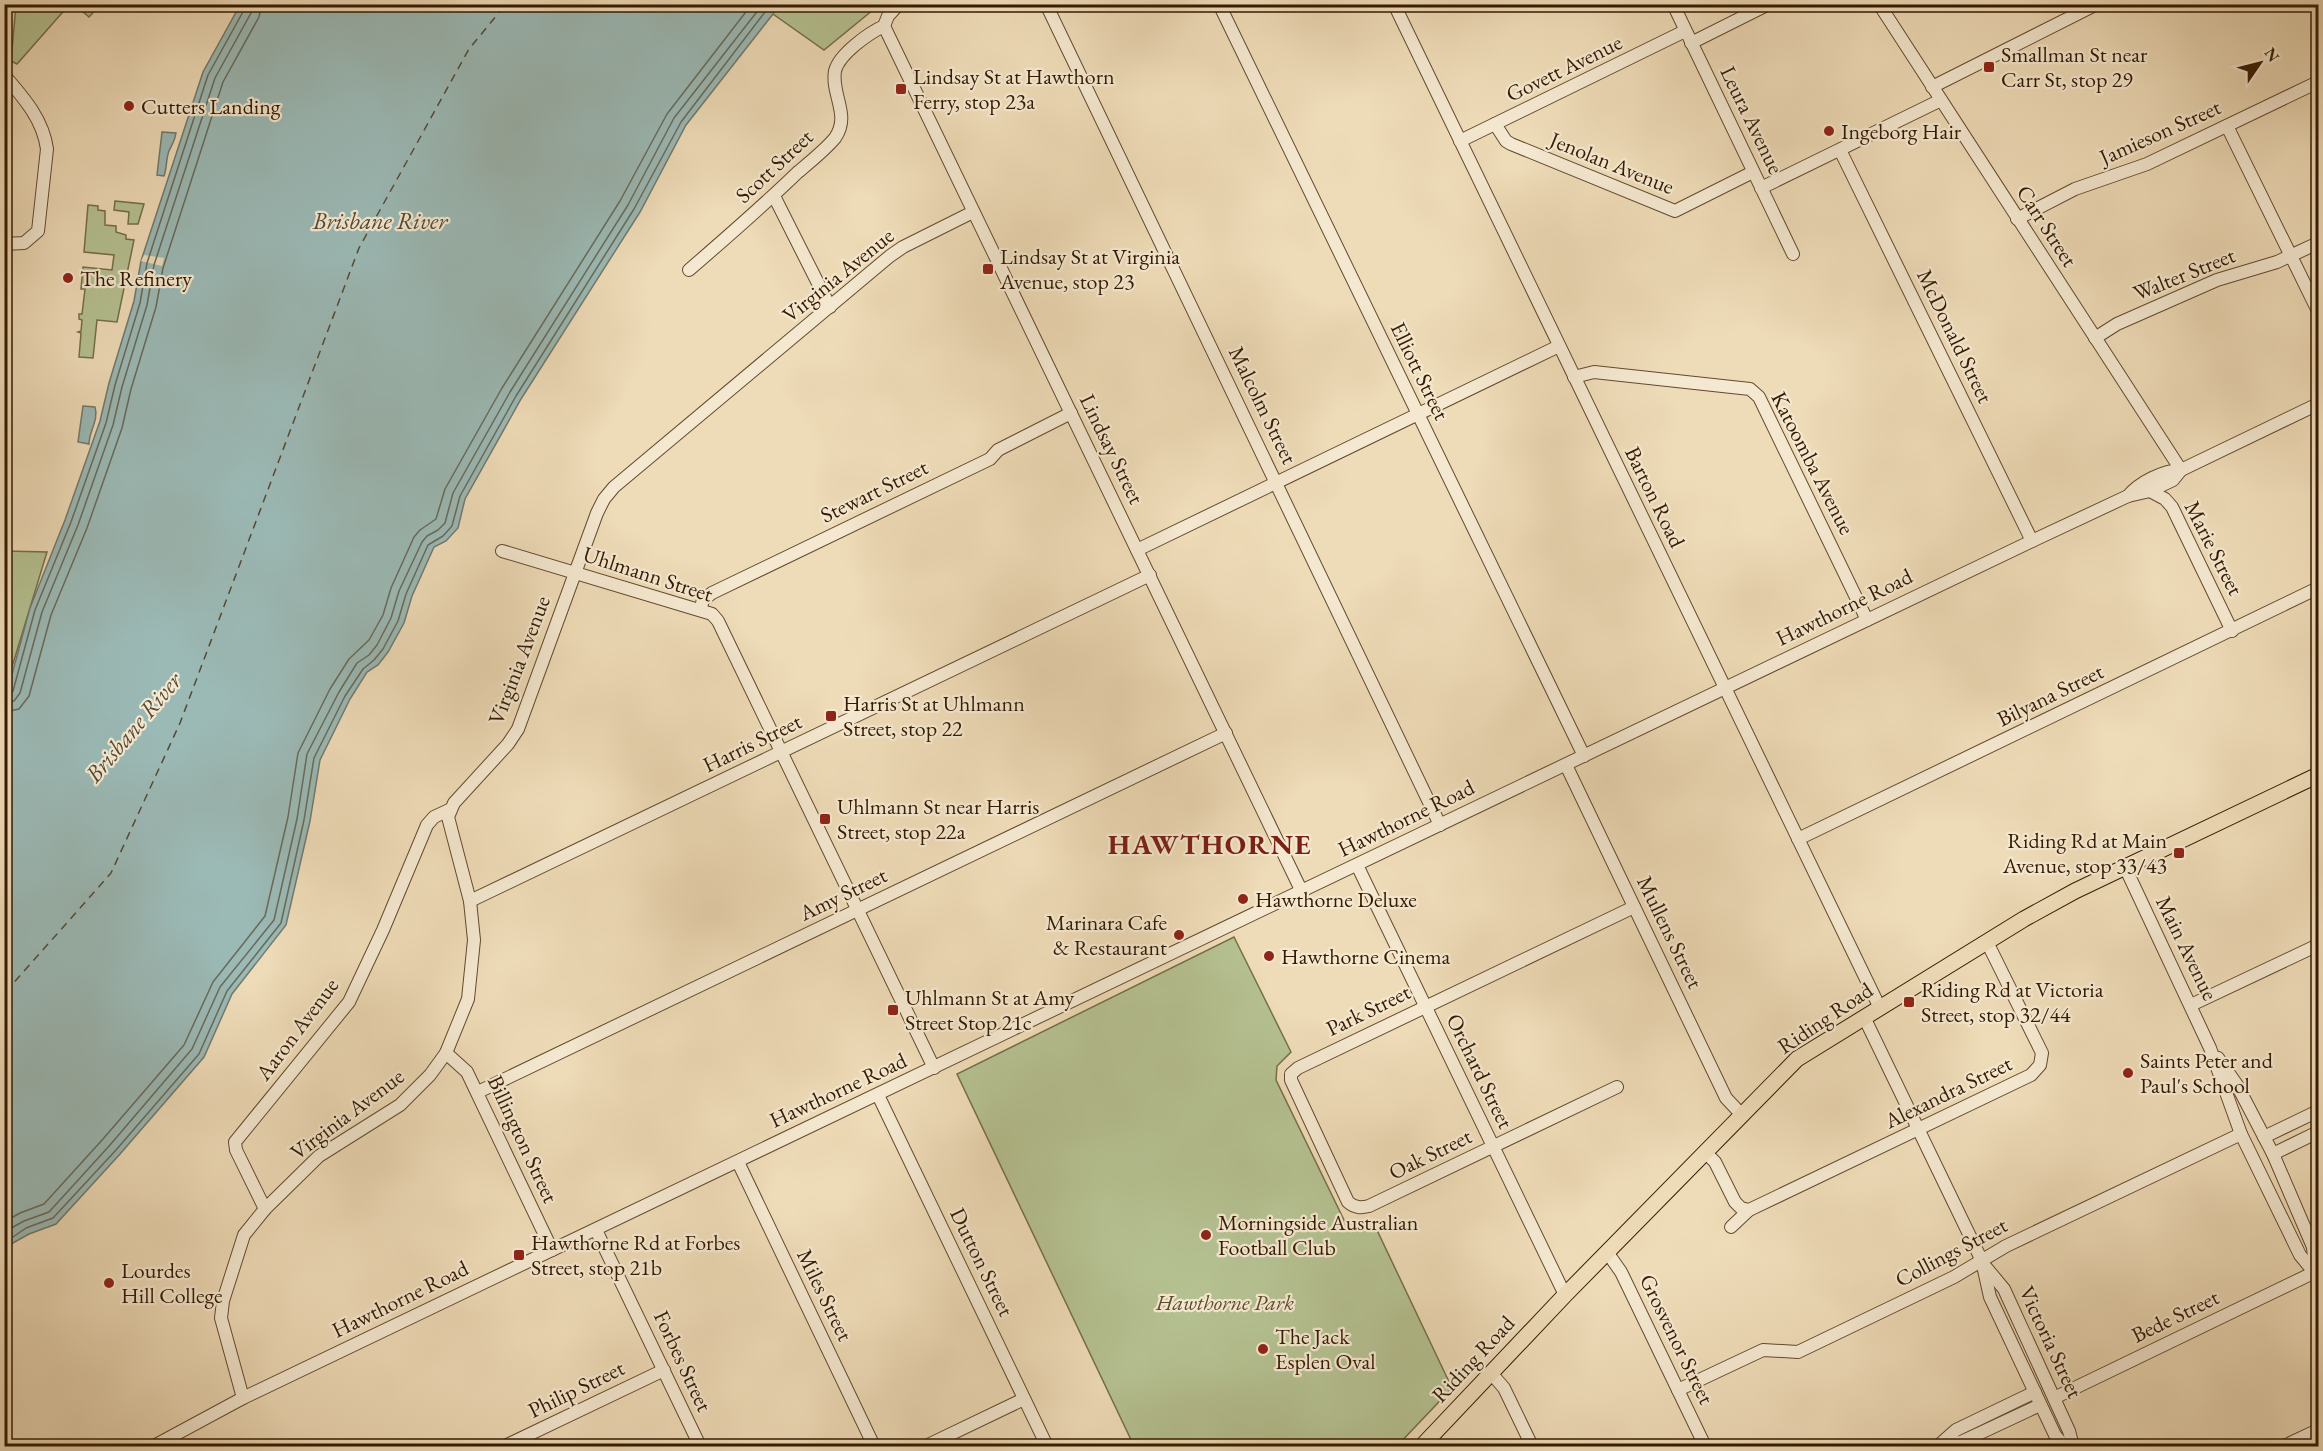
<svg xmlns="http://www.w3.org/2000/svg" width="2323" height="1451" font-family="'EB Garamond',serif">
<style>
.green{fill:#b5c191;stroke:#756e48;stroke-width:1.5}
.water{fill:#9bb9b5;stroke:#72796d;stroke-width:1.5}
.pier{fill:#eedbb7}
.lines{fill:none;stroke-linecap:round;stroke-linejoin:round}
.shore{stroke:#686a5a;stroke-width:1.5}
.ferry{stroke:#544a36;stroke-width:1.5;stroke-dasharray:8 6;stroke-linecap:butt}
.minor-casing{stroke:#634a2e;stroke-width:14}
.major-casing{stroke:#351a00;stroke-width:17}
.minor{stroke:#f4e8d0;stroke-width:12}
.major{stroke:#eedbb7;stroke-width:15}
.poi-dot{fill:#8f2418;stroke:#f4e8d0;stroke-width:2}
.labels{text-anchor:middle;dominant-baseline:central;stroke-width:4.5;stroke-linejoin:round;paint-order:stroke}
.poi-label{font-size:22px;fill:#351a00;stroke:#f4e8d0;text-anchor:start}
.street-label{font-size:22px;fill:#351a00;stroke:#f4e8d0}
.park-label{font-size:22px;font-style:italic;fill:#5b4c2c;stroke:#f4e8d0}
.water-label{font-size:24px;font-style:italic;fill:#544a36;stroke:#f4e8d0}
.district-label{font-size:28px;font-weight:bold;letter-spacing:1.5px;fill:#7a1f14;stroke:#f4e8d0}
</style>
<rect width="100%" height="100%" fill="#eedbb7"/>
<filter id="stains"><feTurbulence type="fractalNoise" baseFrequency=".00333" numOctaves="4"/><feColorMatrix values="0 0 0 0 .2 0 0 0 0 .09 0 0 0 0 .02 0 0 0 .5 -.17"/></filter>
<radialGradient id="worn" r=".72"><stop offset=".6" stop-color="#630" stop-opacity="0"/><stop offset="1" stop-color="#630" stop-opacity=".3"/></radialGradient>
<!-- green -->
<g class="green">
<polygon points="16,5 69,5 17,64 11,61"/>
<polygon points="75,5 100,5 89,17"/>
<polygon points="777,5 879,5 824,50 773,14"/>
<polygon points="115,201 144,204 138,224 128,224 129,212 114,210"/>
<polygon points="88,205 98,206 98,210 105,211 105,225 116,226 116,232 126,235 126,239 134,240 117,322 97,320 93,358 79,357 81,333 78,332 81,331 82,320 79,319 79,314 82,314 85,289 81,289 83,267 112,270 114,255 84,252"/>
<polygon points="5,551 47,552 5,690 4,551"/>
<polygon points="1234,937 1291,1052 1277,1066 1276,1080 1345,1222 1364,1229 1375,1226 1452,1388 1397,1446 1134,1446 957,1074"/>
</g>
<!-- water -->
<g class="water">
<polygon points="240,5 777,5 773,14 686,125 640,212 521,399 465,499 458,528 446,541 434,547 412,596 404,623 388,652 378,665 367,672 350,699 320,760 310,821 286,925 232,994 204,1057 120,1154 56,1224 29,1234 11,1244 5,1253 5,700 30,608 65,520 100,421 109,383 134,301 141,261 203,72"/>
<path d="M162,132L176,133C175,141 172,144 169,151C166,158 167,168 164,176L157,175Z"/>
<path d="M83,406L95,407C99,420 89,431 89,444L78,442Z"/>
</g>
<!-- pier -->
<polygon class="pier" points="144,255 164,258 162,266 141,261"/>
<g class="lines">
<!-- shore -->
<g class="shore">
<polyline points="4,696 10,695 13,691 35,610 71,522 106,423 115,385 140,303 147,263 208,75 244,10 245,4"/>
<polyline points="4,703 14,701 20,693 42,612 78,525 113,425 122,387 147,305 154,265 215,78 251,13 253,4"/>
<polyline points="4,712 19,709 29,696 51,615 87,528 122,428 131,389 156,307 163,268 223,82 259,17 262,4"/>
<polyline points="4,1222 20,1213 44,1204 103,1139 184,1045 213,982 265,916 288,817 298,753 330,689 349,659 369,640 383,615 391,588 414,537 420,530 436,519 445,489 502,388 620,201 667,114 752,4"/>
<polyline points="4,1232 24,1221 49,1212 110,1145 192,1049 220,987 274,920 297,819 307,754 339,692 357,663 369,655 377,645 391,618 399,591 422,542 427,536 438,530 445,523 453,493 510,392 628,205 674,118 763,4"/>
<polyline points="4,1243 26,1228 53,1218 116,1150 199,1054 227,991 281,923 304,820 314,758 345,696 363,669 374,660 383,649 398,621 406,594 428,545 443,536 452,526 460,496 516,396 634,209 681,122 771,4"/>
</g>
<!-- ferry -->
<polyline class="ferry" points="4,990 10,987 111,873 180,723 359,248 469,49 506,4"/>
<defs>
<g id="minor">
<polyline points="1046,4 1440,825"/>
<polyline points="1219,4 1584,756"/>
<polyline points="1394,4 1880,1008"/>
<polyline points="1673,4 1793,254"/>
<polyline points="1879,4 2181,470"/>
<polyline points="884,26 1302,892"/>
<polyline points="1691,43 1769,4"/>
<path d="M4,75C23,97 43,119 47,149L38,231L24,243L4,244"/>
<polyline points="1932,87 2097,4"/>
<polyline points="1495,124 1506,141 1511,144 1675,211 1753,172"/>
<polyline points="2227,126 2318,311"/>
<polyline points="1460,141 1685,31"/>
<polyline points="1840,150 2032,541"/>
<polyline points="1761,188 1941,100"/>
<polyline points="774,196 830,307"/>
<polyline points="2017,219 2075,189 2147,164 2318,82"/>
<path d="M689,270C726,238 763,206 798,172C810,162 825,150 835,138C851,115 831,95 835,71C839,54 869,33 884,26L888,16L899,4"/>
<polyline points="2095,338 2117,324 2217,280 2277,262 2318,243"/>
<polyline points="1574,377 1594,372 1750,389 1759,397 1867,620"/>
<polyline points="2150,491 2165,499 2172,507 2232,631"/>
<path d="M2128,496C2140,482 2162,471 2181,470L2318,404"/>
<polyline points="1137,550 1559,346"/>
<polyline points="502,551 712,614 718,621 934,1068"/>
<polyline points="700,610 703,600 712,593 990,459 998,450 1071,413"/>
<polyline points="1566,765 1726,1098 1741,1114"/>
<polyline points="1798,839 2318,588"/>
<polyline points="1357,865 1565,1295"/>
<polyline points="2125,867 2210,1048 2241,1134 2300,1255 2318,1277"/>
<polyline points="470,901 1150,575"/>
<polyline points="2191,1005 2318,945"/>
<polyline points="1864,1017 1982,1261 1990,1297 2055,1435 2064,1446"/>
<polyline points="446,1053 467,1072 552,1250"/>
<polyline points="2218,1058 2237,1085 2273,1154 2313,1247 2315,1272"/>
<path d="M1617,1087L1369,1206C1361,1208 1355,1208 1348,1202L1291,1080V1074L1298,1068L1634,907"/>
<polyline points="478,1092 1226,733"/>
<polyline points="878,1095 1047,1446"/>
<polyline points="2264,1137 2318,1111"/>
<polyline points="1705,1152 1715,1162 1735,1202 1741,1208 1749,1210 2031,1075 2040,1065 2042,1053 1987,942"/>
<polyline points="2273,1154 2318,1132"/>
<polyline points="738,1162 874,1446"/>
<polyline points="265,1209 236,1150 235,1142 349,1002 383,930 427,825 434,817 449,810"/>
<polyline points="1731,1227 1749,1210"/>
<polyline points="596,1230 700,1446"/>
<polyline points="1607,1252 1621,1272 1705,1446"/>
<polyline points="1984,1265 2004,1289 2069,1431 2073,1446"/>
<polyline points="1491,1373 1504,1388 1532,1446"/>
<polyline points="1678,1390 1763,1350 1798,1352 1954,1277 2006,1246 2241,1134"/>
<polyline points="243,1398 221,1318 223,1301 244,1235 265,1209 319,1156 400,1105 430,1075 446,1053 468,999 474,940 470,901 448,817 454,803 508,744 518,729 597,513 604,499 614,487 890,256 903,247 973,212"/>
<polyline points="2054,1398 2315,1272"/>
<polyline points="1941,1445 1961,1442 2040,1405"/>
<polyline points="154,1446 243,1398 2032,541 2128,496 2150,491 2173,480 2181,470"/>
<polyline points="505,1446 664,1370"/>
<polyline points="926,1446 1024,1399"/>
<polyline points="1938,1446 1956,1430 2035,1392"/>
<polyline points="2284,1446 2318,1430"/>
</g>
<polyline id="major" points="1422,1446 1565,1295 1797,1059 2024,919 2075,891 2318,775"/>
</defs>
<!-- minor casing -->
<use href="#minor" class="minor-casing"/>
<!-- major casing -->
<use href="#major" class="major-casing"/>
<!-- minor -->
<use href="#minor" class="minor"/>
<!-- major -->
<use href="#major" class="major"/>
</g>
<!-- markers -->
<g class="poi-dot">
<rect x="1983" y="61" width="12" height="12" rx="3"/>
<rect x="895" y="83" width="12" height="12" rx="3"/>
<circle cx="129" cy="106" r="6"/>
<circle cx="1829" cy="131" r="6"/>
<rect x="982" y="263" width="12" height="12" rx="3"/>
<circle cx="68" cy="278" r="6"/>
<rect x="825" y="710" width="12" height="12" rx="3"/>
<rect x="819" y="813" width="12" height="12" rx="3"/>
<rect x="2173" y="847" width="12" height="12" rx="3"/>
<circle cx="1243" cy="899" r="6"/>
<circle cx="1179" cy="935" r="6"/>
<circle cx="1269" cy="956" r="6"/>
<rect x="1903" y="996" width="12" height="12" rx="3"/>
<rect x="887" y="1004" width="12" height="12" rx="3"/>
<circle cx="2128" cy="1073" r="6"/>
<circle cx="1206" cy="1235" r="6"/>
<rect x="513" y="1249" width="12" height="12" rx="3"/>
<circle cx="109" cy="1283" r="6"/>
<circle cx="1263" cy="1349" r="6"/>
</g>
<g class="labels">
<!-- poi labels -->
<g class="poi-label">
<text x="2001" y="54">Smallman St near<tspan x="2001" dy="25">Carr St, stop 29</tspan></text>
<text x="913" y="76">Lindsay St at Hawthorn<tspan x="913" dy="25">Ferry, stop 23a</tspan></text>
<text x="141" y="106">Cutters Landing</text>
<text x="1841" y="131">Ingeborg Hair</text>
<text x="1000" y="256">Lindsay St at Virginia<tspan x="1000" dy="25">Avenue, stop 23</tspan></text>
<text x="80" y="278">The Refinery</text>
<text x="843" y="703">Harris St at Uhlmann<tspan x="843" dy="25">Street, stop 22</tspan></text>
<text x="837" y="806">Uhlmann St near Harris<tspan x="837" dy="25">Street, stop 22a</tspan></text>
<text x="2167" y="840" text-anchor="end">Riding Rd at Main<tspan x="2167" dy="25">Avenue, stop 33/43</tspan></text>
<text x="1255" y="899">Hawthorne Deluxe</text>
<text x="1167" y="922" text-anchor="end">Marinara Cafe<tspan x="1167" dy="25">&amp; Restaurant</tspan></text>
<text x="1281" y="956">Hawthorne Cinema</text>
<text x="1921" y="989">Riding Rd at Victoria<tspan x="1921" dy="25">Street, stop 32/44</tspan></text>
<text x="905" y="997">Uhlmann St at Amy<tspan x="905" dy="25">Street Stop 21c</tspan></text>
<text x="2140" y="1060">Saints Peter and<tspan x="2140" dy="25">Paul's School</tspan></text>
<text x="1218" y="1222">Morningside Australian<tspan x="1218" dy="25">Football Club</tspan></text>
<text x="531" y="1242">Hawthorne Rd at Forbes<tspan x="531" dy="25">Street, stop 21b</tspan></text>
<text x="121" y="1270">Lourdes<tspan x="121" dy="25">Hill College</tspan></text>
<text x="1275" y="1336">The Jack<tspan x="1275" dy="25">Esplen Oval</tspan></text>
</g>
<!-- street labels -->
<g class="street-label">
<text transform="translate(1564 68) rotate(-26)">Govett Avenue</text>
<text transform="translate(1752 120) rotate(64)">Leura Avenue</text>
<text transform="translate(2160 132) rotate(-24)">Jamieson Street</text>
<text transform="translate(1612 163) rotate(22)">Jenolan Avenue</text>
<text transform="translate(774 166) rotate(-43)">Scott Street</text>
<text transform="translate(2047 226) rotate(57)">Carr Street</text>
<text transform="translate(2184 274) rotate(-22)">Walter Street</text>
<text transform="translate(838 275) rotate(-39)">Virginia Avenue</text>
<text transform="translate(1955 336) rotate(64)">McDonald Street</text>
<text transform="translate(1420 371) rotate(64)">Elliott Street</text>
<text transform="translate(1263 405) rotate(64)">Malcolm Street</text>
<text transform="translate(1112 449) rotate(64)">Lindsay Street</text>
<text transform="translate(1813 463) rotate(63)">Katoomba Avenue</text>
<text transform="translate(874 491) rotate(-26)">Stewart Street</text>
<text transform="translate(1655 497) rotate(64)">Barton Road</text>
<text transform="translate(2214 548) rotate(63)">Marie Street</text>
<text transform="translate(648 574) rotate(18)">Uhlmann Street</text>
<text transform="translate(1844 607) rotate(-26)">Hawthorne Road</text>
<text transform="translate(519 660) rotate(-69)">Virginia Avenue</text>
<text transform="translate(2050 695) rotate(-26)">Bilyana Street</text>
<text transform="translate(752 743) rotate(-26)">Harris Street</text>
<text transform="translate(1406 818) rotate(-26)">Hawthorne Road</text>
<text transform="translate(843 894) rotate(-26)">Amy Street</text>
<text transform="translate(1670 932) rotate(64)">Mullens Street</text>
<text transform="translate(2187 948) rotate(64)">Main Avenue</text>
<text transform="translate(1368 1010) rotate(-26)">Park Street</text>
<text transform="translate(1825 1018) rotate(-34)">Riding Road</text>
<text transform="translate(297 1029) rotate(-53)">Aaron Avenue</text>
<text transform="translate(1480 1071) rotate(64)">Orchard Street</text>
<text transform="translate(838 1090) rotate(-25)">Hawthorne Road</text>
<text transform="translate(1948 1092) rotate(-26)">Alexandra Street</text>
<text transform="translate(347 1114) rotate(-37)">Virginia Avenue</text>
<text transform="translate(523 1139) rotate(65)">Billington Street</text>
<text transform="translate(1430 1154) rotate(-26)">Oak Street</text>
<text transform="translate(1951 1252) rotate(-28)">Collings Street</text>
<text transform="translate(982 1262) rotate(64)">Dutton Street</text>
<text transform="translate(825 1295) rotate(64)">Miles Street</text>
<text transform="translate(400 1299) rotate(-26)">Hawthorne Road</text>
<text transform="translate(2175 1316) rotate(-26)">Bede Street</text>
<text transform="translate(1677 1339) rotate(64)">Grosvenor Street</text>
<text transform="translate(2051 1342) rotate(65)">Victoria Street</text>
<text transform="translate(1473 1359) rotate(-47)">Riding Road</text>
<text transform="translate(683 1361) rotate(65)">Forbes Street</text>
<text transform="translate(576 1389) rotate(-26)">Philip Street</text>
</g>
<!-- park labels -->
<g class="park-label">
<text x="1225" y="1302">Hawthorne Park</text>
</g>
<!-- water labels -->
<g class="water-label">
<text x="380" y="220">Brisbane River</text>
<text transform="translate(133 727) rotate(-50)">Brisbane River</text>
</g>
<!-- district labels -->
<g class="district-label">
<text x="1210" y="844">HAWTHORNE</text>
</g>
</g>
<!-- margin -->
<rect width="2323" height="1451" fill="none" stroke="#eedbb7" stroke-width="24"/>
<rect x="6" y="6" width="2311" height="1439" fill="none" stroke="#351a00" stroke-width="3"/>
<rect x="12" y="12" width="2299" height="1427" fill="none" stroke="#351a00" stroke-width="1.5"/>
<!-- north arrow -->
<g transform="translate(2260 63) rotate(55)" stroke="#f4e8d0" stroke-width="4.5" paint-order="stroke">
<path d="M0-4.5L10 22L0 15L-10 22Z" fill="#351a00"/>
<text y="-9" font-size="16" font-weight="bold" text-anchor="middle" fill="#351a00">N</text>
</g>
<rect width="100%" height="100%" filter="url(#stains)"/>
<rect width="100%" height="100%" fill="url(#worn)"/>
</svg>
